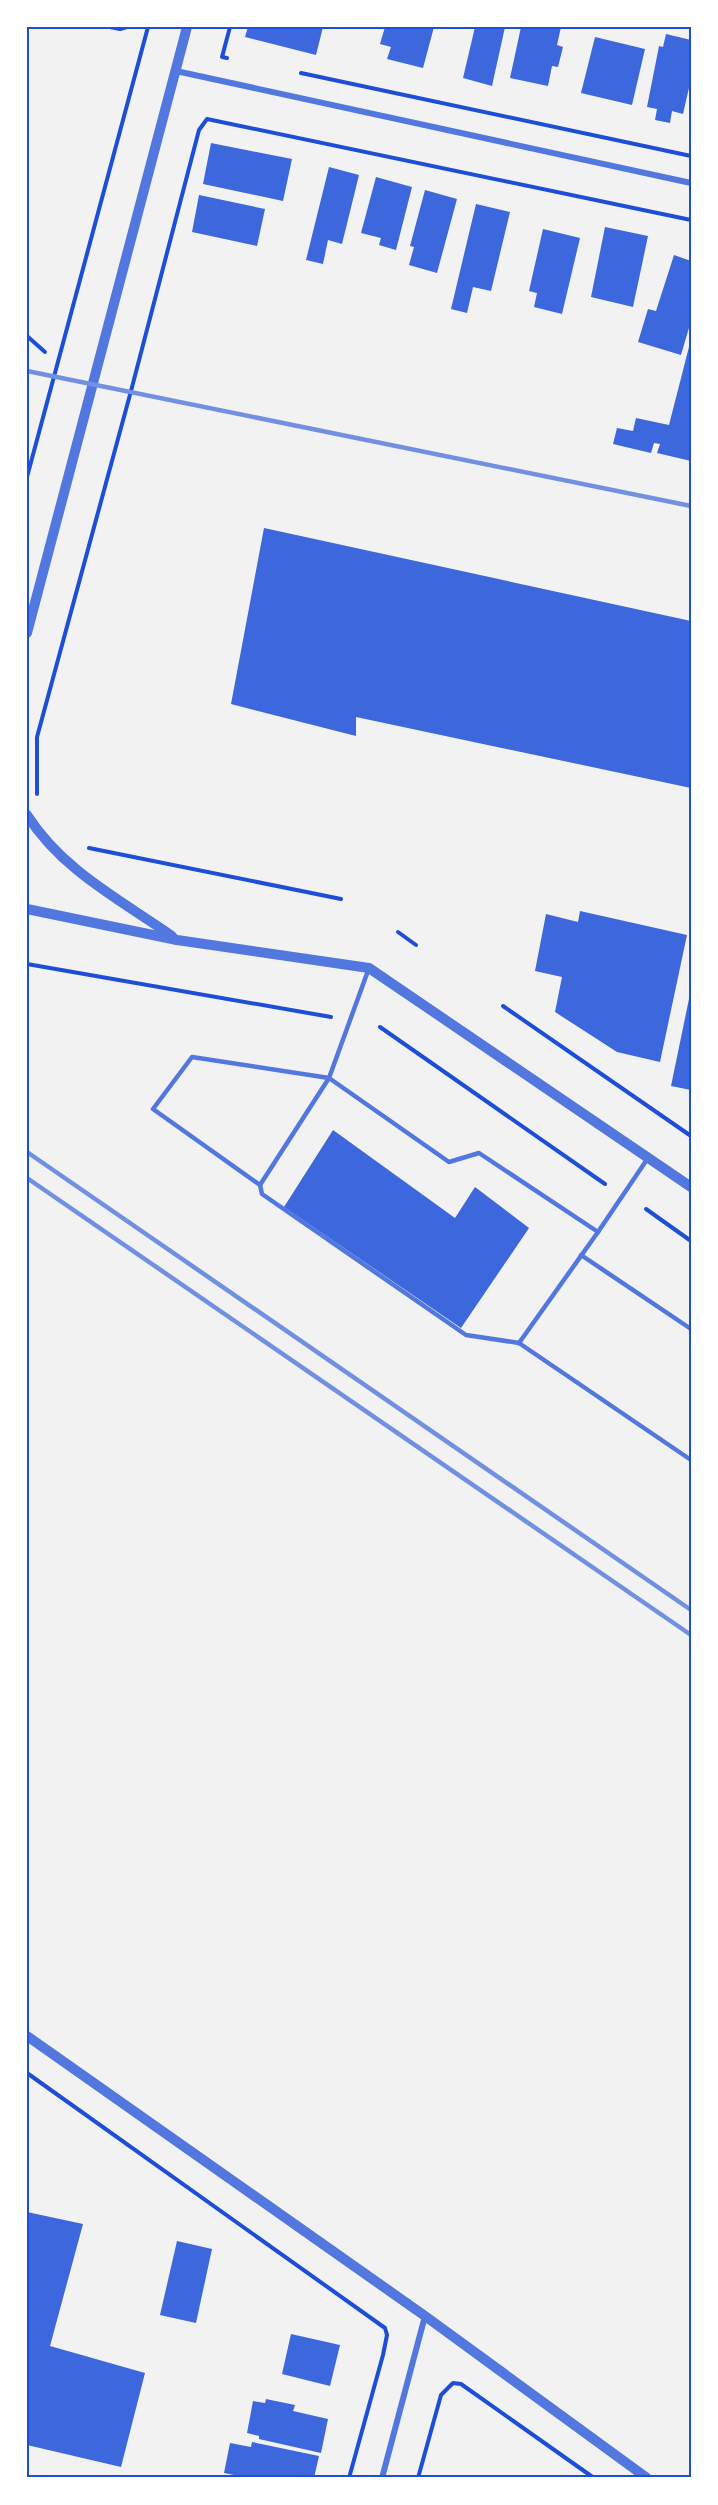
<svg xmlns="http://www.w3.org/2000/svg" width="718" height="2505" font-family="Lora,serif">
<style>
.building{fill:#3d67dc}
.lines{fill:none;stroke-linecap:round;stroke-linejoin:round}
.path{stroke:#1d4ed8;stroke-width:4}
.service{stroke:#5277de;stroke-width:4.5}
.minor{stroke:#5277de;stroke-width:6}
.tertiary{stroke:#5277de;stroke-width:10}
.rail{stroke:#7290e2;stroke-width:4.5}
.neatline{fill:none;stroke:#1d4ed8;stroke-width:2}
</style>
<rect width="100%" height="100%" fill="#f2f2f2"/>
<!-- building -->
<g class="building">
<polygon points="248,27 323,27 316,55 245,37"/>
<polygon points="385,27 434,27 423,68 387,59 391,47 380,44"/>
<polygon points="475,27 505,27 492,86 463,78"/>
<polygon points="521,27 561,27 557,45 563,47 558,67 552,66 548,86 510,78"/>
<polygon points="666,34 691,40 691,79 683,114 672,111 670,123 655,120 657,109 647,107 659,46 663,47"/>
<polygon points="595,37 645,49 632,105 581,93"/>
<polygon points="211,143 292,159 283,201 203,184"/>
<polygon points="329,167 359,175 342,244 328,240 323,264 306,260"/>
<polygon points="376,177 412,187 396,250 379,245 381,238 361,233"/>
<polygon points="425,190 457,199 437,273 409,265 414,247 410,246"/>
<polygon points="199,195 265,209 257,246 192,232"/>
<polygon points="476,204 510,212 491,291 473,287 467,313 451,309"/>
<polygon points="605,227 648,236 633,307 591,297"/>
<polygon points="543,229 580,238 562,314 534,307 537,293 529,291"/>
<polygon points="674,255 691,261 691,321 681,355 638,342 648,309 656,311"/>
<polygon points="691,339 691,461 657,453 660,444 654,443 651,453 613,444 617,428 633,431 636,418 669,425"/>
<polygon points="264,528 691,621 691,788 356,717 356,736 231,704"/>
<polygon points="580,911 687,935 660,1062 617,1052 555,1012 562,977 535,971 546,914 578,922"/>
<polygon points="690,994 691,994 691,1090 671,1086"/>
<polygon points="333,1130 455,1218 475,1187 529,1228 461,1328 284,1207"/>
<polygon points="27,2212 83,2224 50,2346 145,2373 121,2467 27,2445"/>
<polygon points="177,2241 212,2249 196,2323 160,2315"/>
<polygon points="291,2334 340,2345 330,2386 282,2374"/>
<polygon points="266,2399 295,2405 293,2411 328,2419 321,2453 259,2439 259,2436 247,2433 253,2401 265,2403"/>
<polygon points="252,2442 319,2456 314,2478 249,2478 224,2473 230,2443 251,2447"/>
</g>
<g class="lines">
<!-- path -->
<g class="path">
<polyline points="110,27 120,29 127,27"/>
<polyline points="227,58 222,57 230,27"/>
<polyline points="301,73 691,156"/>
<polyline points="27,336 45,352"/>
<polyline points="27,477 148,27"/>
<polyline points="37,794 37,737 131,391 199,130 207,119 691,220"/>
<polyline points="89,848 341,899"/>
<polyline points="398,932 416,945"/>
<polyline points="27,964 331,1017"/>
<polyline points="503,1006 691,1136"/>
<polyline points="380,1027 605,1184"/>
<polyline points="646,1209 691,1241"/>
<polyline points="27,2073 385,2328 387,2335 383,2355 349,2478"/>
<polyline points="418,2478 441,2395 453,2383 461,2384 594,2478"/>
</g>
<!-- service -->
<g class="service">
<polyline points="369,968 329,1078 192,1057 153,1109 260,1185 329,1078 449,1162 479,1153 598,1232 519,1343 691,1460"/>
<polyline points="260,1185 262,1194 466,1335 519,1343"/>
<polyline points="598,1232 648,1158"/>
<polyline points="581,1255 691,1329"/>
</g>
<!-- minor -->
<g class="minor">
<polyline points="176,71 691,183"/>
<polyline points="382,2478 425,2316"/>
</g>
<!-- tertiary -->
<g class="tertiary">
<polyline points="27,633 187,27"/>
<path d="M27,815C62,870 119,899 172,936"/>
<polyline points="27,909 177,940 369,968 691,1187"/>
<polyline points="27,2036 425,2316 647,2478"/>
</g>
<!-- rail -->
<g class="rail">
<polyline points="27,371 691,506"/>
<polyline points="27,1152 691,1610"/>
<polyline points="27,1178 691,1635"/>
</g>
</g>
<!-- border -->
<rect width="718" height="2505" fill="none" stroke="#ffffff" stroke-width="57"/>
<rect x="28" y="28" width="662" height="2448" class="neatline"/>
</svg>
